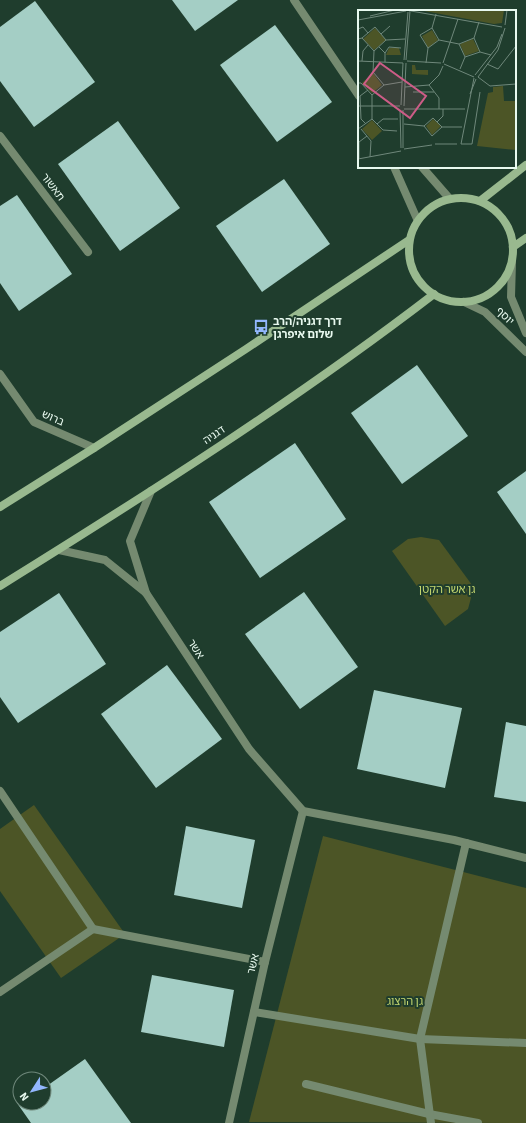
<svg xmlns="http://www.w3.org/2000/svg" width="526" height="1123" font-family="'Source Sans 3','Noto Sans Hebrew',sans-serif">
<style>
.green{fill:#4c5526}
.building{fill:#a4cec5}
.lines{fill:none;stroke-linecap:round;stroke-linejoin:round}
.street{stroke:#758a70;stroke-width:8}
.secondary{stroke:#99b98f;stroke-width:8}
.labels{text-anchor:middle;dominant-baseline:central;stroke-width:4;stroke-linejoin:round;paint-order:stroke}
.street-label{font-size:11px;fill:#e8f9ef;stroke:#1f3d2d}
.poi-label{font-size:11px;font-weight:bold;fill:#e8f9ef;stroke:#1f3d2d;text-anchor:start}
.park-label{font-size:11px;fill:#c3d66f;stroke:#1f3d2d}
.inset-road{fill:none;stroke:#6f887b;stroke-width:1}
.view{fill:#cd5c87;fill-opacity:0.15;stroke:#cd5c87;stroke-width:2}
.inset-edge{fill:none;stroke:#e8f9ef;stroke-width:2}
</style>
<rect width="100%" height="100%" fill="#1f3d2d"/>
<!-- green -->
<g class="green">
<polygon points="421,537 439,540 472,585 471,598 468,609 445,626 392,551 408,539"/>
<polygon points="34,805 125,934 61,978 0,891 0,829"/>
<polygon points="323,836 526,888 526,1123 249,1122"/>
</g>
<!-- building -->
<g class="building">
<polygon points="172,0 238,0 195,31"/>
<polygon points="35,1 95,82 34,127 0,81 0,27"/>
<polygon points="275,25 332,102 277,142 220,65"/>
<polygon points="118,121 180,208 120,251 58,164"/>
<polygon points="284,179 330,244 262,292 216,226"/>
<polygon points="17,195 72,274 19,311 0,283 0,206"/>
<polygon points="417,365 468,436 402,484 351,413"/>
<polygon points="295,443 346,519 260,578 209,502"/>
<polygon points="526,471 526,534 497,492"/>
<polygon points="304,592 358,667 300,709 245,634"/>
<polygon points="59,593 106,664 18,723 0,697 0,632"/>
<polygon points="167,665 222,739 156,788 101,714"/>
<polygon points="374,690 462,708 445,788 357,769"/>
<polygon points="506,722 526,726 526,802 494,797"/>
<polygon points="186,826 255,840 242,908 174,895"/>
<polygon points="152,975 234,990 224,1047 141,1032"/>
<polygon points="85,1059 131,1123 31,1123 17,1103 44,1103 44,1088"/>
</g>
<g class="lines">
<!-- street -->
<g class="street">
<polyline points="294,0 359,96"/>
<polyline points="0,136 88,252"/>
<polyline points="394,167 417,219"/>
<polyline points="422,167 449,198"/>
<polyline points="512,262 511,297 526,333"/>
<polyline points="464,302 485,312 526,352"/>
<polyline points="0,374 34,422 94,448"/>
<polyline points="151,491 130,541 146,593 249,749 303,811 454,840 526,858"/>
<polyline points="59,550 105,560 146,593"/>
<polyline points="0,791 93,929 0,992"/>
<polyline points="93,929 265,962"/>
<polyline points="254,1012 420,1039 526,1043"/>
<polyline points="306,1084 429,1114 478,1123"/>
<polyline points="229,1123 265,962 303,811"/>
<polyline points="431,1123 420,1039 466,843"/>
</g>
<!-- secondary -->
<g class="secondary">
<circle cx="461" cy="250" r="52"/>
<polyline points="480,201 526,165"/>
<polyline points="513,247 526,238"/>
<polyline points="0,507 94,448 246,349 409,240"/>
<path d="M0,586C148,494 296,400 434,294"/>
</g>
</g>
<!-- icons -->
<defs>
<symbol id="bus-bare" viewBox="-9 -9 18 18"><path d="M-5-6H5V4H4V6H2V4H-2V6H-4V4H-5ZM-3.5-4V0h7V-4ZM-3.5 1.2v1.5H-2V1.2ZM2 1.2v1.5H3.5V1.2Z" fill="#93b7fd" stroke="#1f3d2d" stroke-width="2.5" paint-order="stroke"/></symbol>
</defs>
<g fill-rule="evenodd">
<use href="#bus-bare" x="250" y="316" width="22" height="22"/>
</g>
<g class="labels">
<!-- street labels -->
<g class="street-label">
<text transform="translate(53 187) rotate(53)">תאשור</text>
<text transform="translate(505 316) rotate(44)">יוסף</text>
<text transform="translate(53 418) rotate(24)">ברוש</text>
<text transform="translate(214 435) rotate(-34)">דגניה</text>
<text transform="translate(196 649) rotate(57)">אשר</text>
<text transform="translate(253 964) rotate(-77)">אשר</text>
</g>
<!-- poi labels -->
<g class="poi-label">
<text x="273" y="321">דרך דגניה/הרב<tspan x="273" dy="13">שלום איפרגן</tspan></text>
</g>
<!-- park labels -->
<g class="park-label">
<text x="447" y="589">גן אשר הקטן</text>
<text x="405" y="1001">גן הרצוג</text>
</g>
</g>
<!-- overview -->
<g transform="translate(358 10)">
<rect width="158" height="158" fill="#1f3d2d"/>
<path d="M61,0H146L144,13L136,14ZM17,18L28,30L16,40L5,29ZM74,20L80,30L70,38L64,26ZM115,29L121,41L107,46L102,34ZM31,38H41L43,45H28ZM54,55H57L58,60H70V65L54,64ZM15,63L24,75L14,83L4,73ZM145,76L146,91H158V140L119,136L130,83L135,82V77ZM75,109L83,116L74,125L68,116ZM14,110L24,121L14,130L4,119Z" fill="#4c5526"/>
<path class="inset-road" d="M53,1L144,17M12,6L37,0M0,10L48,1M147,15L149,0M74,18L81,30L101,34M74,18L78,4M0,19L5,17L10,23M23,24L32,16M62,25L70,38L68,53M62,25L74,18M4,28L16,41L28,30M116,28L121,12M0,29L4,28L17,17L28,30L47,29M101,34L116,28L122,42M101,34L107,47M21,37L27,43V52M70,38L81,30M16,41L15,62L26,75M27,43L31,37L43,38M107,47L122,42L133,45M46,50L50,2M48,50L52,1M0,51L45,53M4,51L5,41L10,35M49,51L83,53M85,53L100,9M86,54L116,67M129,54L140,59L158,36M102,59L107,47M117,65L139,37L144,24M120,67L140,40L147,18M120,67L132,76L158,74M0,73H3L14,85L26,75L44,72M71,75L81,88V99M71,75L81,65L85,56M47,77L71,75M55,82H76M112,84L118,69M14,85V109M43,95L45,53M0,96H42M46,96L48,53M46,99H107M42,100L43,138M45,100V138M79,112L85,106V99M8,114L3,109L2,86L10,80M19,114L25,109H40M46,114L66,116L75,108L84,117H104M66,116L74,126L84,117M0,119L14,109L25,120L39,121M3,119L13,131L12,147M77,134H99M103,134L116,68M103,134H114L122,82M46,139L74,135M1,148V132L9,126M0,149L43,141"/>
<path class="view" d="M22,53L68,86L52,108L6,74Z"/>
<rect width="158" height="158" class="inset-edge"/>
</g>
<!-- north arrow -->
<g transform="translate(32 1091) rotate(234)"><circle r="19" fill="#1f3d2d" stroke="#6f887b"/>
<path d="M0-3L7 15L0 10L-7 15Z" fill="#93b7fd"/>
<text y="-6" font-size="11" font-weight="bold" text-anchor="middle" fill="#e8f9ef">N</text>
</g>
</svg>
